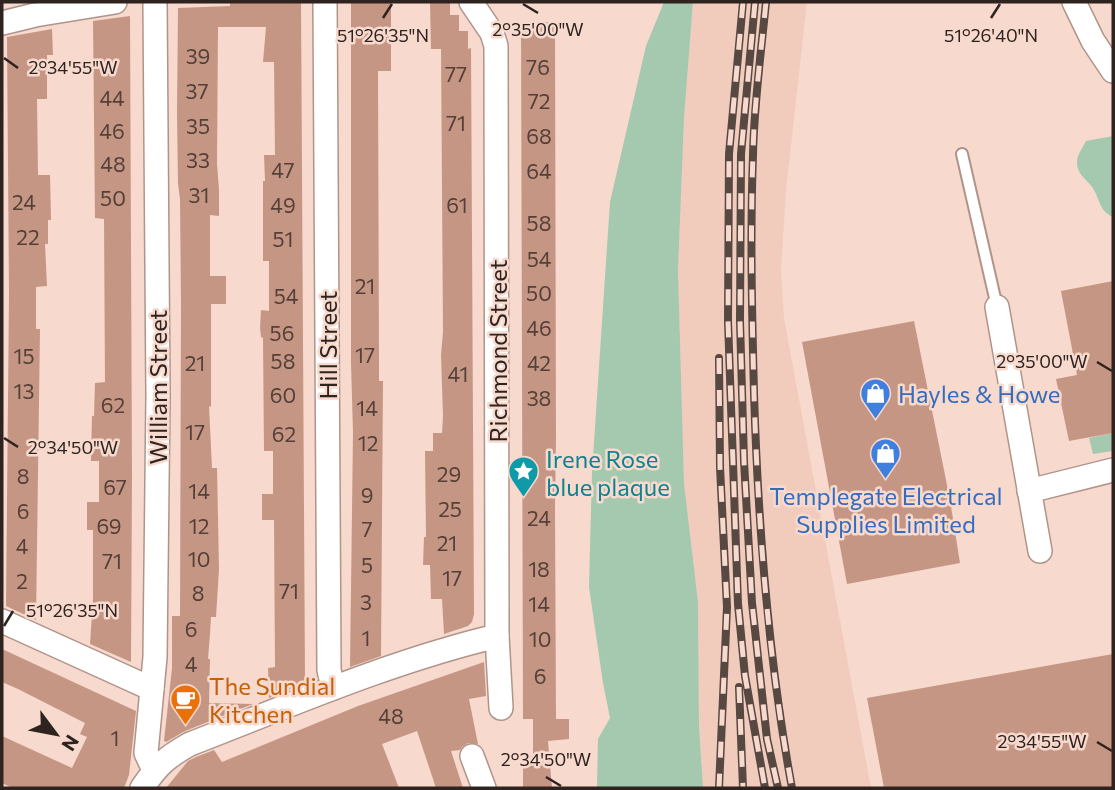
<svg xmlns="http://www.w3.org/2000/svg" width="1115" height="790" font-family="Commissioner,sans-serif">
<style>
.built{fill:#f1ccbd}
.green{fill:#a4c9ae}
.building{fill:#c69684}
.lines{fill:none;stroke-linecap:round;stroke-linejoin:round}
.lane-casing{stroke:#b0948a;stroke-width:14}
.street-casing{stroke:#b0948a;stroke-width:26}
.lane{stroke:#fff;stroke-width:10}
.street{stroke:#fff;stroke-width:23}
.rail-casing{stroke:#574842;stroke-width:8}
.rail{stroke:#f7d9cd;stroke-width:5;stroke-dasharray:16;stroke-linecap:butt}
.ticks{fill:none;stroke:#2e231f;stroke-width:2.5}
.labels{text-anchor:middle;dominant-baseline:central;stroke-width:5;stroke-linejoin:round;paint-order:stroke}
.number-label{font-size:21px;fill:#544038}
.street-label{font-size:24px;fill:#2e231f;stroke:#f7d9cd}
.shop-label{font-size:24px;fill:#366cbe;stroke:#f7d9cd;text-anchor:start}
.culture-label{font-size:24px;fill:#0d838f;stroke:#f7d9cd;text-anchor:start}
.food-label{font-size:24px;fill:#c56008;stroke:#f7d9cd;text-anchor:start}
.ticks-label{font-size:18px;text-anchor:middle;fill:#2e231f;stroke:#f7d9cd;stroke-width:5;stroke-linejoin:round;paint-order:stroke}
</style>
<rect width="100%" height="100%" fill="#f7d9cd"/>
<!-- built -->
<polygon class="built" points="693,2 807,2 786,190 781,271 784,318 871,788 703,788 699,725 698,602 684,483 678,270 684,118"/>
<!-- green -->
<g class="green">
<polygon points="664,2 693,2 684,118 678,270 684,483 698,602 699,725 703,788 597,788 598,739 610,718 603,683 589,587 592,472 610,202 646,46"/>
<path d="M1113,136V217C1099,210 1101,203 1094,190C1089,180 1077,176 1077,162C1077,155 1083,147 1086,141Z"/>
<polygon points="1113,433 1113,451 1093,454 1089,438"/>
</g>
<!-- building -->
<g class="building">
<polygon points="230,2 301,2 305,680 303,684 269,698 268,668 275,667 274,520 262,520 262,494 273,494 273,451 264,451 263,338 261,337 260,328 261,310 269,311 269,261 263,261 263,181 265,181 264,155 275,155 274,62 263,62 266,27 218,27 217,164 219,190 219,216 210,215 210,276 226,276 226,304 211,304 211,407 209,406 212,468 217,468 219,569 216,617 211,617 210,634 208,659 210,659 209,703 253,704 185,731 166,742 164,741 172,668 172,616 180,616 181,303 180,199 178,184 177,113 178,8 230,6"/>
<polygon points="351,2 391,2 391,71 378,71 379,363 379,381 383,381 381,656 350,667 353,433 351,363"/>
<polygon points="430,2 450,2 450,15 459,15 459,31 468,31 468,49 471,48 474,614 472,622 468,626 444,634 442,599 431,599 430,565 423,565 424,537 426,537 425,451 433,451 433,433 442,433 443,416 441,355 443,332 441,49 431,49"/>
<polygon points="130,16 132,477 131,662 90,644 93,599 93,530 87,530 87,502 99,502 99,461 91,461 92,416 94,416 95,383 105,382 104,219 95,218 93,21"/>
<polygon points="521,22 555,22 556,439 555,509 556,719 569,719 569,739 548,741 552,788 523,788 523,757 533,756 533,719 523,719"/>
<polygon points="52,29 53,55 47,55 47,99 37,99 38,175 50,175 51,220 48,220 48,244 45,244 47,286 36,287 36,329 40,329 36,620 6,606 9,295 7,37"/>
<polygon points="1113,281 1113,433 1069,441 1056,379 1077,375 1061,291"/>
<polygon points="914,321 950,500 960,563 847,584 802,342"/>
<polygon points="2,649 136,711 129,775 124,788 12,788 2,783 2,736 72,768 87,737 80,734 85,723 18,689 2,682"/>
<polygon points="1113,654 1113,788 884,788 867,698"/>
<polygon points="484,662 486,696 469,699 478,744 468,743 462,747 460,750 451,751 463,788 436,788 417,731 382,744 399,788 166,788 188,761 196,757 214,750 222,762 358,706"/>
</g>
<g class="lines">
<defs>
<polyline id="lane" points="962,154 997,307"/>
<g id="street">
<polyline points="325,2 329,670 333,688"/>
<polyline points="471,2 492,33 496,46 497,636 501,708"/>
<polyline points="1074,2 1093,41 1113,71"/>
<polyline points="2,23 35,15 115,2"/>
<polyline points="997,307 1040,551"/>
<polyline points="1029,491 1113,470"/>
<polyline points="2,621 152,689"/>
<polyline points="472,756 484,788"/>
<polyline points="154,770 146,753 155,657 158,396 155,2"/>
<path d="M142,788C158,765 165,758 190,744C291,705 392,661 497,636"/>
</g>
</defs>
<!-- lane casing -->
<use href="#lane" class="lane-casing"/>
<!-- street casing -->
<use href="#street" class="street-casing"/>
<!-- lane -->
<use href="#lane" class="lane"/>
<!-- street -->
<use href="#street" class="street"/>
<defs>
<g id="rail">
<polyline points="743,2 729,154 728,321 738,604 745,676 765,788"/>
<polyline points="755,2 741,154 740,321 744,461 752,603 767,739 778,788"/>
<path d="M766,2C761,53 754,104 753,155C750,234 752,314 754,393C758,526 768,658 792,788"/>
<polyline points="719,358 720,467 727,607 719,788"/>
<polyline points="739,687 743,788"/>
</g>
</defs>
<!-- rail casing -->
<use href="#rail" class="rail-casing"/>
<!-- rail -->
<use href="#rail" class="rail"/>
</g>
<!-- ticks -->
<path class="ticks" d="M523,4L538,13M383,18L392,4M991,18L1000,4M4,58L18,68M1097,362L1112,371M4,438L18,447M4,626L13,611M1097,742L1112,751M546,777L561,786"/>
<!-- icons -->
<defs>
<symbol id="shop-pin" viewBox="-11 -11 22 30"><path d="M0 17L-7.5 6A9.5 9.5 0 1 1 7.5 6Z" fill="#3f7fe0" stroke="#f7d9cd"/><path d="M-5-2.5h2.3a2.7 3.5 0 0 1 5.4 0H5L5.5 6h-11ZM-1.5-2.5h3a1.5 2.3 0 0 0-3 0Z" fill="#fff"/></symbol>
<symbol id="sight-pin" viewBox="-11 -11 22 30"><path d="M0 17L-7.5 6A9.5 9.5 0 1 1 7.5 6Z" fill="#0f9aa8" stroke="#f7d9cd"/><path d="M0-6L1.8-2.2L6-1.7L2.9 1.2L3.7 5.4L0 3.3L-3.7 5.4L-2.9 1.2L-6-1.7L-1.8-2.2Z" fill="#fff"/></symbol>
<symbol id="cafe-pin" viewBox="-11 -11 22 30"><path d="M0 17L-7.5 6A9.5 9.5 0 1 1 7.5 6Z" fill="#e8710a" stroke="#f7d9cd"/><path d="M-5.5-4.5H6V0H3Q3 3.5 0 3.5H-2.5Q-5.5 3.5-5.5 0ZM3-3.2v2h1.7v-2ZM-6 4.5H4V6H-6Z" fill="#fff"/></symbol>
</defs>
<g fill-rule="evenodd">
<use href="#shop-pin" x="858" y="376" width="35" height="47"/>
<use href="#shop-pin" x="868" y="436" width="35" height="47"/>
<use href="#sight-pin" x="506" y="454" width="35" height="47"/>
<use href="#cafe-pin" x="168" y="682" width="35" height="47"/>
</g>
<g class="labels">
<!-- number labels -->
<g class="number-label">
<text x="198" y="55">39</text>
<text x="538" y="66">76</text>
<text x="456" y="73">77</text>
<text x="197" y="90">37</text>
<text x="112" y="97">44</text>
<text x="539" y="100">72</text>
<text x="456" y="122">71</text>
<text x="198" y="125">35</text>
<text x="112" y="130">46</text>
<text x="539" y="135">68</text>
<text x="198" y="159">33</text>
<text x="113" y="163">48</text>
<text x="283" y="169">47</text>
<text x="539" y="170">64</text>
<text x="199" y="194">31</text>
<text x="113" y="197">50</text>
<text x="24" y="201">24</text>
<text x="283" y="204">49</text>
<text x="457" y="204">61</text>
<text x="539" y="222">58</text>
<text x="28" y="236">22</text>
<text x="283" y="238">51</text>
<text x="539" y="258">54</text>
<text x="365" y="285">21</text>
<text x="539" y="292">50</text>
<text x="286" y="295">54</text>
<text x="539" y="327">46</text>
<text x="282" y="332">56</text>
<text x="365" y="354">17</text>
<text x="24" y="355">15</text>
<text x="283" y="360">58</text>
<text x="195" y="362">21</text>
<text x="539" y="362">42</text>
<text x="458" y="373">41</text>
<text x="24" y="390">13</text>
<text x="283" y="394">60</text>
<text x="539" y="397">38</text>
<text x="113" y="404">62</text>
<text x="367" y="407">14</text>
<text x="195" y="431">17</text>
<text x="284" y="433">62</text>
<text x="368" y="442">12</text>
<text x="449" y="473">29</text>
<text x="23" y="475">8</text>
<text x="115" y="486">67</text>
<text x="199" y="490">14</text>
<text x="367" y="494">9</text>
<text x="450" y="508">25</text>
<text x="23" y="510">6</text>
<text x="539" y="517">24</text>
<text x="109" y="525">69</text>
<text x="199" y="525">12</text>
<text x="367" y="528">7</text>
<text x="447" y="542">21</text>
<text x="22" y="545">4</text>
<text x="199" y="558">10</text>
<text x="112" y="560">71</text>
<text x="367" y="564">5</text>
<text x="539" y="568">18</text>
<text x="452" y="577">17</text>
<text x="22" y="580">2</text>
<text x="289" y="590">71</text>
<text x="198" y="592">8</text>
<text x="366" y="601">3</text>
<text x="539" y="603">14</text>
<text x="191" y="628">6</text>
<text x="366" y="637">1</text>
<text x="540" y="638">10</text>
<text x="191" y="663">4</text>
<text x="540" y="675">6</text>
<text x="391" y="715">48</text>
<text x="115" y="737">1</text>
</g>
<!-- street labels -->
<g class="street-label">
<text transform="translate(327 345) rotate(-90)">Hill Street</text>
<text transform="translate(497 351) rotate(-90)">Richmond Street</text>
<text transform="translate(157 387) rotate(-90)">William Street</text>
</g>
<!-- shop labels -->
<g class="shop-label">
<text x="898" y="393">Hayles &amp; Howe</text>
<text x="886" y="495" text-anchor="middle">Templegate Electrical<tspan x="886" dy="28">Supplies Limited</tspan></text>
</g>
<!-- culture labels -->
<g class="culture-label">
<text x="546" y="458">Irene Rose<tspan x="546" dy="28">blue plaque</tspan></text>
</g>
<!-- food labels -->
<g class="food-label">
<text x="209" y="685">The Sundial<tspan x="209" dy="28">Kitchen</tspan></text>
</g>
</g>
<g class="ticks-label">
<text x="538" y="36">2°35'00"W</text>
<text x="383" y="42">51°26'35"N</text>
<text x="991" y="42">51°26'40"N</text>
<text x="73" y="74">2°34'55"W</text>
<text x="1042" y="368">2°35'00"W</text>
<text x="73" y="454">2°34'50"W</text>
<text x="72" y="617">51°26'35"N</text>
<text x="1042" y="748">2°34'55"W</text>
<text x="546" y="766">2°34'50"W</text>
</g>
<!-- border -->
<rect width="1115" height="790" fill="none" stroke="#2e231f" stroke-width="7"/>
<!-- north arrow -->
<g transform="translate(56 734) rotate(122)" stroke="#f7d9cd" stroke-width="5" paint-order="stroke">
<path d="M0-5L12 26L0 18L-12 26Z" fill="#2e231f"/>
<text y="-10" font-size="19" font-weight="bold" text-anchor="middle" fill="#2e231f">N</text>
</g>
</svg>
